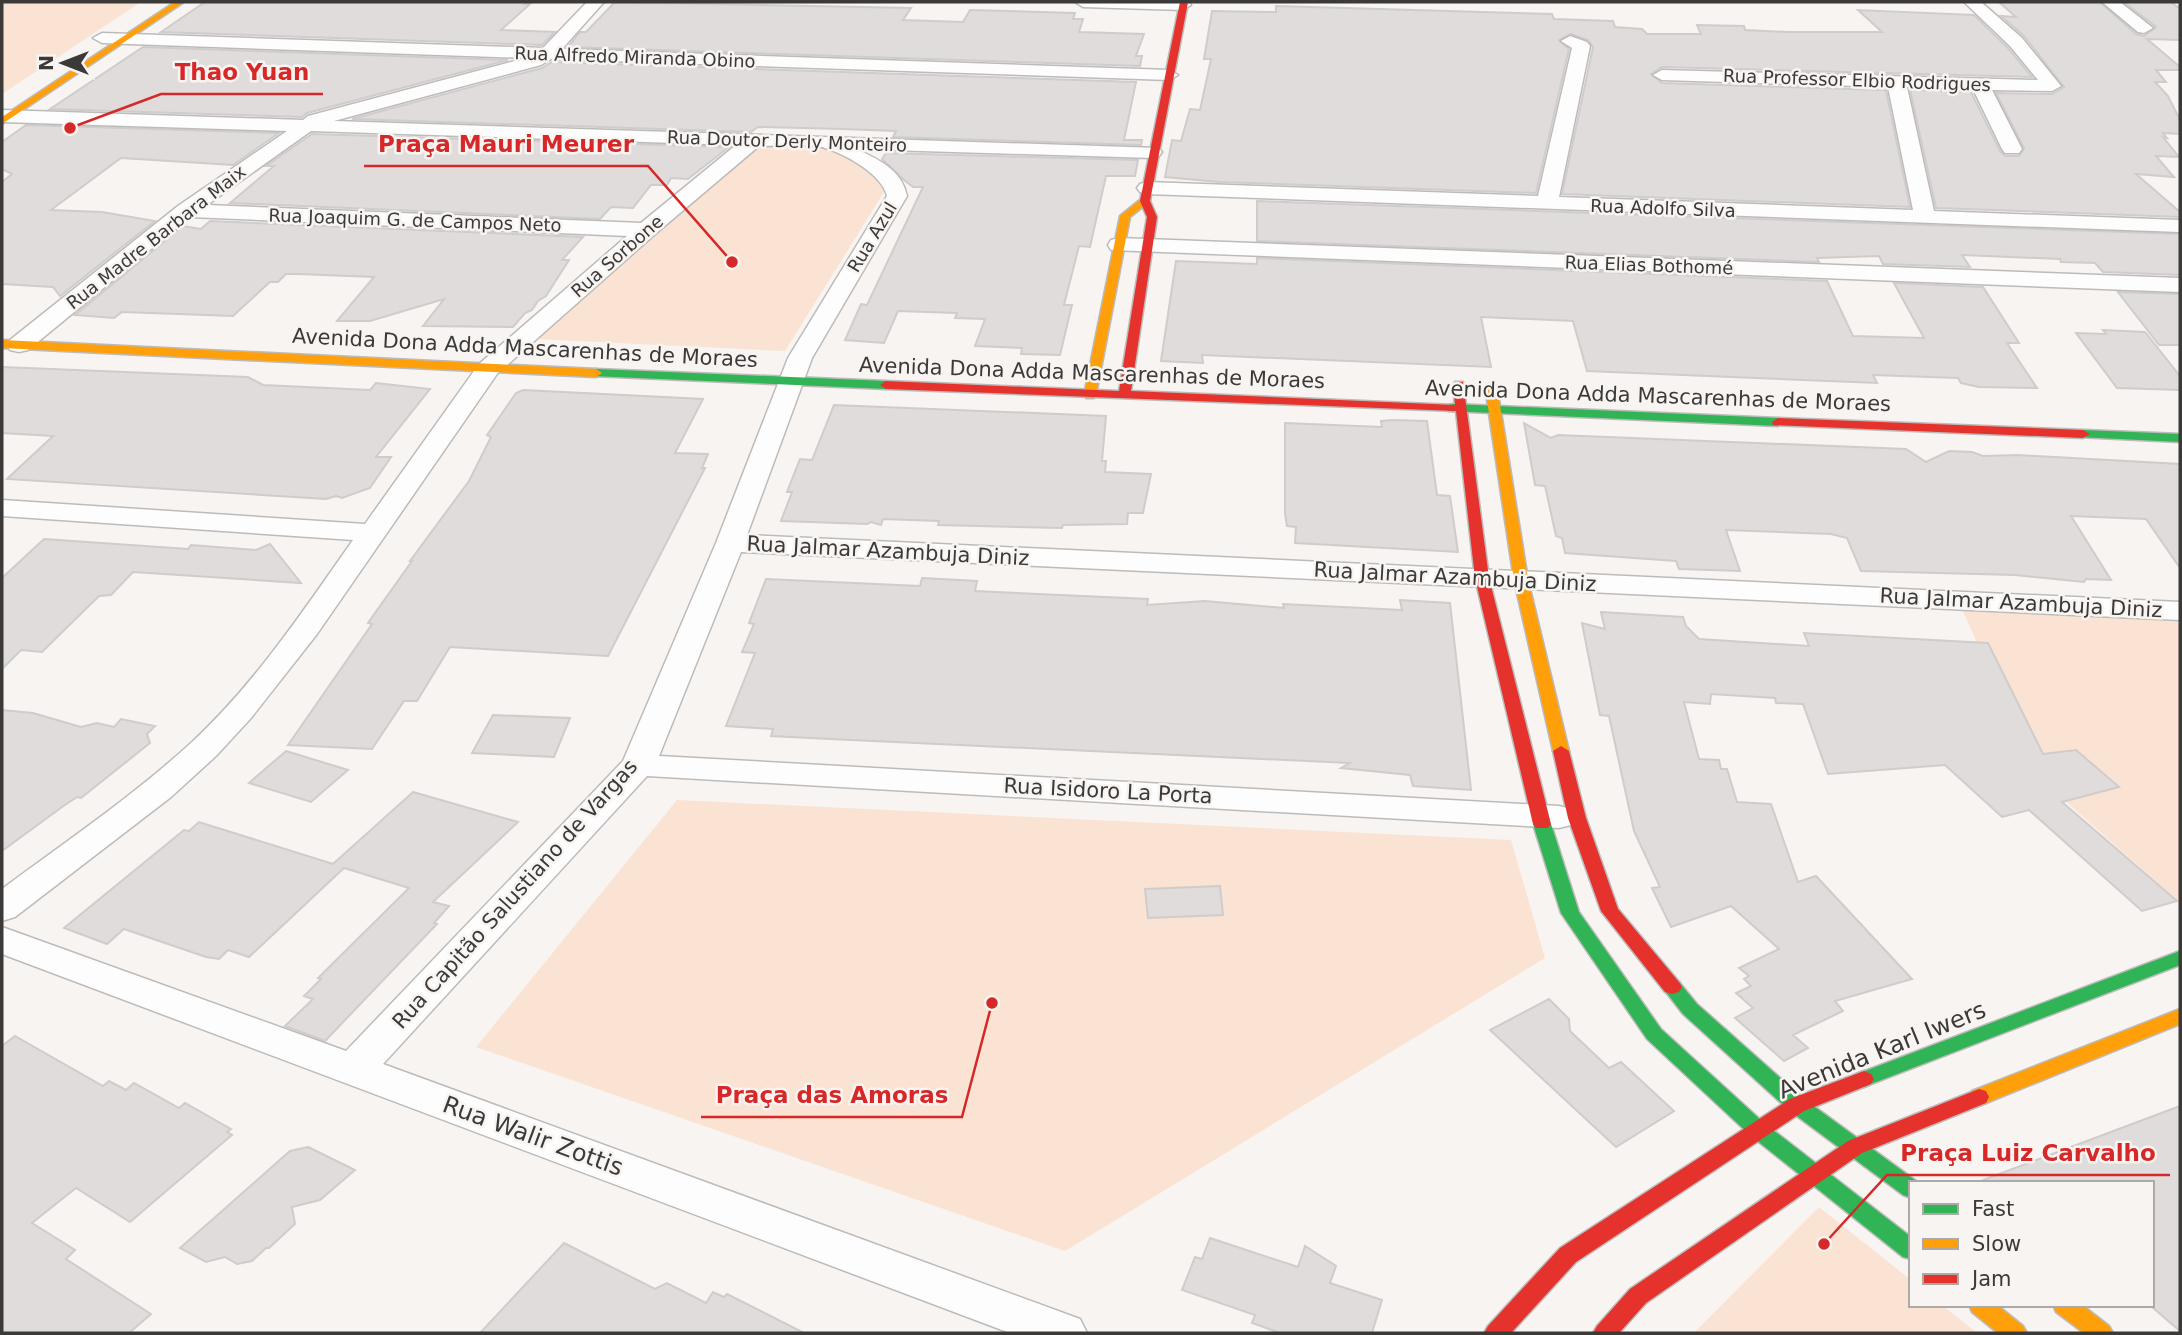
<svg xmlns="http://www.w3.org/2000/svg" width="2182" height="1335" font-family="'DejaVu Sans',sans-serif">
<style>
.green{fill:#fae3d2}
.building{fill:#dfdcdb;stroke:#cfcccb;stroke-width:2}
.lines{fill:none;stroke-linecap:round;stroke-linejoin:round}
.street-casing{stroke:#bdbbba;stroke-width:3}
.fast-casing{stroke:#bdbbba;stroke-width:3}
.slow-casing{stroke:#bdbbba;stroke-width:3}
.jam-casing{stroke:#bdbbba;stroke-width:3}
.street{fill:#fefdfd;fill-rule:evenodd}
.fast{fill:#30b455;fill-rule:evenodd}
.slow{fill:#ff9f0a;fill-rule:evenodd}
.jam{fill:#e5322d;fill-rule:evenodd}
.labels{text-anchor:middle;dominant-baseline:central;stroke-width:5;stroke-linejoin:round;paint-order:stroke}
.far-street-label{font-size:18px;fill:#3b3a39;stroke:#f8f4f1}
.street-label{font-size:21px;fill:#3b3a39;stroke:#f8f4f1}
.near-street-label{font-size:24px;fill:#3b3a39;stroke:#f8f4f1}
.leader{fill:none;stroke:#d62828;stroke-width:2.5}
.callout-dot{fill:#d62828;stroke:#f8f4f1;stroke-width:2.5}
.callout-label{font-size:23px;text-anchor:middle;font-weight:bold;fill:#d62828;stroke:#f8f4f1;stroke-width:5;stroke-linejoin:round;paint-order:stroke}
</style>
<rect width="100%" height="100%" fill="#f7f4f2"/>
<!-- green -->
<g class="green">
<polygon points="2,2 141,2 2,94"/>
<polygon points="764,142 823,143 889,184 785,351 535,339"/>
<polygon points="1962,609 2180,618 2180,903 2035,774"/>
<polygon points="677,800 1511,840 1545,958 1065,1251 476,1047"/>
<polygon points="1819,1207 1911,1280 1911,1305 1942,1305 1977,1333 1694,1333"/>
</g>
<!-- building -->
<g class="building">
<polygon points="205,2 528,2 525,4 530,4 501,30 555,32 542,45 161,32"/>
<polygon points="615,2 911,8 903,20 963,22 970,10 1075,13 1073,19 1083,19 1079,32 1144,34 1136,56 1142,56 1140,66 568,47 580,32 586,32"/>
<polygon points="1999,2 2100,2 2136,34 2144,36 2156,27 2124,2 2171,2 2180,9 2180,40 2147,39 2180,67 2180,70 2156,70 2166,82 2155,82 2168,96 2180,120 2180,134 2163,133 2167,138 2163,137 2179,157 2156,156 2174,177 2136,174 2180,212 2180,217 1936,208 1910,90 1971,92 2000,151 2005,156 2019,156 2024,148 1996,93 2052,94 2064,87 2024,36 2001,16 2016,17"/>
<polygon points="1276,6 1552,14 1554,19 1613,21 1615,27 1642,29 1647,34 1701,34 1697,25 1744,26 1745,30 1788,32 1882,32 1858,10 1974,15 2008,48 2032,77 1662,67 1651,74 1662,83 1886,90 1910,207 1562,194 1593,47 1588,40 1571,34 1559,40 1569,49 1536,193 1219,182 1165,177 1172,140 1181,141 1190,109 1200,110 1211,59 1204,59 1212,11 1276,12"/>
<polygon points="143,47 508,60 307,113 302,117 50,109"/>
<polygon points="552,62 1136,82 1124,140 1142,140 1141,145 893,137 896,131 842,129 758,127 751,132 352,119 542,68"/>
<polygon points="26,125 279,133 233,165 121,158 51,210 102,212 155,221 60,296 53,287 2,284 2,182 12,174 2,169 2,142"/>
<polygon points="312,134 729,147 688,179 671,178 667,185 651,185 633,208 611,207 600,219 230,203 274,166 266,166"/>
<polygon points="886,153 1138,160 1135,176 1106,176 1090,247 1079,246 1064,305 1072,305 1060,355 1021,354 1022,348 975,346 985,319 955,318 957,313 898,311 884,343 845,340 861,304 867,305 923,187 913,187 904,180 882,159"/>
<polygon points="1257,201 2180,234 2180,275 2103,272 2095,263 2061,262 2060,259 1962,255 1970,267 1883,264 1879,256 1817,258 1819,262 1257,241"/>
<polygon points="210,221 583,237 562,260 569,260 546,296 538,301 532,310 525,313 513,327 423,326 444,299 370,321 337,321 374,277 297,274 286,274 278,282 270,282 233,316 122,312 114,318 75,315 183,226 201,229"/>
<polygon points="1257,258 1827,281 1853,336 1924,338 1894,283 1983,287 2019,343 2007,343 2037,388 1979,387 1961,383 1958,378 1873,375 1877,383 1587,371 1573,321 1481,317 1491,367 1202,355 1203,363 1161,361 1176,261 1257,264"/>
<polygon points="2118,292 2180,294 2180,345 2159,345"/>
<polygon points="2103,330 2145,332 2180,376 2180,390 2117,388 2076,333 2106,334"/>
<polygon points="2,367 248,377 263,385 370,390 376,383 430,389 376,457 391,457 370,488 342,498 336,496 326,499 7,479 53,436 2,433"/>
<polygon points="523,390 703,399 675,453 708,454 702,468 705,468 608,656 450,647 417,701 404,701 372,749 288,745 372,624 368,623 412,561 410,561 469,481 491,437 487,435 516,393"/>
<polygon points="834,405 1106,416 1102,461 1106,461 1105,472 1151,474 1143,513 1128,513 1127,524 1063,525 1062,528 938,525 939,521 883,519 881,525 871,522 867,524 781,521 792,492 787,492 800,459 812,460"/>
<polygon points="1393,420 1427,421 1437,495 1450,496 1458,552 1295,543 1296,527 1287,526 1285,514 1285,423 1382,427 1381,421"/>
<polygon points="1524,423 1551,438 1558,435 1906,449 1926,462 1949,451 1972,452 1983,456 2018,455 2180,464 2180,568 2146,519 2071,516 2111,580 2086,579 2084,582 2015,575 1861,571 1847,538 1831,534 1726,530 1740,571 1679,569 1676,561 1565,553 1562,538 1556,536 1545,486 1535,485"/>
<polygon points="44,539 188,549 191,545 256,550 270,544 301,583 133,572 111,595 99,596 42,652 21,650 2,669 2,578"/>
<polygon points="922,578 977,581 975,591 1148,599 1147,605 1205,601 1284,608 1283,604 1402,610 1400,600 1450,603 1471,790 1413,786 1410,775 1341,768 1350,763 830,739 771,736 773,729 726,726 755,653 742,652 754,624 749,623 766,579 920,586"/>
<polygon points="1601,612 1683,617 1686,626 1699,639 1809,646 1804,633 1988,643 2043,754 2076,750 2119,787 2062,802 2177,901 2142,911 2029,810 2002,817 1945,765 1828,774 1803,704 1776,703 1775,698 1711,694 1710,704 1684,702 1699,759 1719,760 1721,769 1727,769 1737,802 1771,804 1798,882 1816,876 1912,979 1835,1001 1843,1011 1793,1035 1808,1048 1784,1061 1735,1018 1753,1008 1736,993 1751,986 1744,979 1749,976 1739,968 1779,949 1731,906 1671,927 1652,888 1660,887 1634,831 1609,716 1600,715 1582,623 1605,629"/>
<polygon points="2,710 33,713 81,727 97,723 114,727 121,719 155,726 147,734 150,743 81,798 77,797 62,807 2,851"/>
<polygon points="493,715 570,718 554,757 472,753"/>
<polygon points="286,751 348,770 311,802 249,783"/>
<polygon points="413,792 518,822 433,902 449,906 434,923 437,924 325,1041 285,1026 313,999 304,996 321,979 318,978 409,888 344,868 249,957 228,950 219,959 206,957 124,929 107,944 64,928 184,830 189,831 199,822 333,864"/>
<polygon points="1220,886 1223,915 1148,918 1145,889"/>
<polygon points="1549,999 1569,1019 1570,1031 1609,1068 1621,1062 1674,1111 1616,1147 1490,1030"/>
<polygon points="15,1036 103,1086 109,1081 126,1090 134,1083 179,1108 185,1103 231,1129 227,1132 232,1135 130,1222 76,1188 32,1223 75,1250 66,1259 151,1314 129,1333 2,1333 2,1046"/>
<polygon points="2180,1106 2180,1331 2152,1307 2152,1183 1984,1183 1983,1180"/>
<polygon points="308,1147 355,1170 320,1200 292,1207 295,1224 269,1248 266,1248 252,1261 237,1264 225,1257 206,1262 180,1248 290,1151"/>
<polygon points="1210,1238 1298,1267 1305,1246 1336,1266 1330,1283 1382,1300 1372,1333 1280,1333 1252,1323 1255,1315 1182,1290 1195,1257 1202,1259"/>
<polygon points="564,1243 655,1289 667,1283 706,1303 713,1292 724,1297 727,1294 804,1333 480,1333"/>
</g>
<g class="lines">
<defs>
<g id="street">
<path d="M587,2H604L562,49L1169,70L1178,75L1169,80L551,59L541,65L334,121L1159,148L1162,152L1159,156L1152,158L856,149C878,159 902,170 907,196L812,358L747,535L2180,602V620L741,552L659,756L1559,806L1571,809L1576,817L1571,825L1559,828L647,776L383,1064L1080,1319L1087,1333H1010L2,954V927L346,1051L623,761L716,543L788,358L887,196C882,174 845,154 825,148C812,143 774,146 759,146L654,235L497,374L317,634L251,718L216,756L171,797L15,917L2,921V889C65,842 132,797 191,743C254,685 304,610 353,540L2,516V500L365,524L479,364L627,236L190,217L28,350L19,352L10,350L7,345L10,340L178,206L287,131L2,122V110L303,120L308,116L526,58L102,43L93,38L102,33L543,48ZM311,131L736,145L641,223L207,205Z"/>
<polygon points="1075,2 1189,2 1191,5 1183,10 1083,7"/>
<polygon points="1964,2 1981,2 2022,38 2061,86 2052,91 1992,90 2022,149 2019,153 2005,153 2002,149 1973,89 1907,87 1934,211 2180,220 2180,232 1147,194 1140,192 1137,188 1140,184 1147,182 1538,196 1572,48 1561,41 1570,36 1587,42 1590,46 1559,197 1913,210 1888,87 1662,80 1653,75 1662,70 2038,80 2010,46"/>
<polygon points="2102,2 2120,2 2153,28 2144,33 2138,32"/>
<polygon points="1119,238 2180,278 2180,292 1111,250 1108,245 1111,240"/>
</g>
<g id="fast">
<polygon points="596,369 886,381 892,385 886,389 592,376 592,370"/>
<polygon points="1453,404 1778,418 1784,422 1778,426 1448,411 1448,405"/>
<polygon points="2083,430 2180,434 2180,442 2078,437 2076,434"/>
<polygon points="1542,818 1548,820 1551,824 1579,912 1661,1029 1764,1123 1911,1237 1911,1259 1903,1257 1750,1135 1647,1039 1561,913 1533,824 1536,820"/>
<polygon points="2180,951 2180,965 1871,1084 1864,1087 1857,1084 1854,1079 1857,1074"/>
<polygon points="1672,980 1679,982 1697,1004 1804,1099 1919,1183 1911,1183 1911,1198 1903,1195 1790,1111 1683,1014 1662,987 1665,982"/>
</g>
<g id="slow">
<polygon points="175,2 184,2 2,124 2,117"/>
<polygon points="1141,199 1150,201 1130,217 1096,395 1094,398 1086,398 1084,395 1120,216"/>
<polygon points="2,340 596,369 602,373 596,377 2,348"/>
<polygon points="1491,383 1497,387 1528,580 1569,751 1561,756 1553,751 1514,580 1485,387"/>
<polygon points="2180,1009 2180,1024 1986,1103 1979,1105 1972,1103 1969,1097 1972,1091"/>
<polygon points="1969,1305 1997,1305 2023,1326 2027,1333 1998,1333 1972,1312"/>
<polygon points="2053,1305 2082,1305 2109,1326 2113,1333 2084,1333 2056,1312"/>
</g>
<g id="jam">
<polygon points="1180,2 1188,2 1150,201 1157,217 1131,391 1455,405 1453,385 1455,382 1463,382 1489,578 1551,824 1548,828 1536,828 1533,824 1475,578 1456,411 886,389 880,385 886,381 1119,391 1147,217 1140,201"/>
<polygon points="1778,418 2083,430 2090,434 2083,438 1773,425 1772,422"/>
<polygon points="1561,746 1569,751 1586,818 1618,909 1679,982 1682,987 1679,992 1672,994 1665,992 1601,911 1568,818 1553,751"/>
<polygon points="1864,1071 1871,1074 1874,1079 1871,1084 1804,1111 1576,1262 1511,1333 1484,1333 1488,1326 1560,1248 1790,1099"/>
<polygon points="1979,1089 1986,1091 1989,1097 1986,1103 1862,1153 1646,1303 1619,1333 1593,1333 1597,1326 1630,1289 1848,1141"/>
</g>
</defs>
<!-- street casing -->
<use href="#street" class="street-casing"/>
<!-- fast casing -->
<use href="#fast" class="fast-casing"/>
<!-- slow casing -->
<use href="#slow" class="slow-casing"/>
<!-- jam casing -->
<use href="#jam" class="jam-casing"/>
<!-- street -->
<use href="#street" class="street"/>
<!-- fast -->
<use href="#fast" class="fast"/>
<!-- slow -->
<use href="#slow" class="slow"/>
<!-- jam -->
<use href="#jam" class="jam"/>
</g>
<g class="labels">
<!-- far-street labels -->
<g class="far-street-label">
<text transform="translate(635 57) rotate(2)">Rua Alfredo Miranda Obino</text>
<text transform="translate(1857 80) rotate(2)">Rua Professor Elbio Rodrigues</text>
<text transform="translate(787 141) rotate(2)">Rua Doutor Derly Monteiro</text>
<text transform="translate(1663 208) rotate(2)">Rua Adolfo Silva</text>
<text transform="translate(415 220) rotate(2)">Rua Joaquim G. de Campos Neto</text>
<text transform="translate(156 237) rotate(-38)">Rua Madre Barbara Maix</text>
<text transform="translate(872 237) rotate(-59)">Rua Azul</text>
<text transform="translate(617 256) rotate(-41)">Rua Sorbone</text>
<text transform="translate(1649 265) rotate(2)">Rua Elias Bothomé</text>
</g>
<!-- street labels -->
<g class="street-label">
<text transform="translate(525 348) rotate(3)">Avenida Dona Adda Mascarenhas de Moraes</text>
<text transform="translate(1092 373) rotate(2)">Avenida Dona Adda Mascarenhas de Moraes</text>
<text transform="translate(1658 396) rotate(2)">Avenida Dona Adda Mascarenhas de Moraes</text>
<text transform="translate(888 551) rotate(3)">Rua Jalmar Azambuja Diniz</text>
<text transform="translate(1455 577) rotate(3)">Rua Jalmar Azambuja Diniz</text>
<text transform="translate(2021 603) rotate(3)">Rua Jalmar Azambuja Diniz</text>
<text transform="translate(1108 791) rotate(3)">Rua Isidoro La Porta</text>
<text transform="translate(515 894) rotate(-48)">Rua Capitão Salustiano de Vargas</text>
</g>
<!-- near-street labels -->
<g class="near-street-label">
<text transform="translate(1882 1050) rotate(-22)">Avenida Karl Iwers</text>
<text transform="translate(533 1136) rotate(20)">Rua Walir Zottis</text>
</g>
</g>
<!-- callouts -->
<path class="leader" d="M70 128L161 94H323M732 262L648 166H364M992 1003L962 1117H701M1824 1244L1887 1175H2170"/>
<g class="callout-dot">
<circle cx="70" cy="128" r="7"/>
<circle cx="732" cy="262" r="7"/>
<circle cx="992" cy="1003" r="7"/>
<circle cx="1824" cy="1244" r="7"/>
</g>
<g class="callout-label">
<text x="242" y="80">Thao Yuan</text>
<text x="506" y="152">Praça Mauri Meurer</text>
<text x="832" y="1103">Praça das Amoras</text>
<text x="2028" y="1161">Praça Luiz Carvalho</text>
</g>
<!-- border -->
<rect width="2182" height="1335" fill="none" stroke="#3b3a39" stroke-width="7"/>
<!-- legend -->
<rect x="1909" y="1181" width="245" height="126" fill="#f8f4f1" stroke="#acaaa7" stroke-width="2"/>
<rect x="1923" y="1204" width="35" height="10" fill="#30b455" stroke="#acaaa7" stroke-width="2"/>
<text x="1972" y="1216" font-size="21" fill="#3b3a39">Fast</text>
<rect x="1923" y="1239" width="35" height="10" fill="#ff9f0a" stroke="#acaaa7" stroke-width="2"/>
<text x="1972" y="1251" font-size="21" fill="#3b3a39">Slow</text>
<rect x="1923" y="1274" width="35" height="10" fill="#e5322d" stroke="#acaaa7" stroke-width="2"/>
<text x="1972" y="1286" font-size="21" fill="#3b3a39">Jam</text>
<!-- north arrow -->
<g transform="translate(63 63) rotate(270)" stroke="#f8f4f1" stroke-width="5" paint-order="stroke">
<path d="M0-5L12 26L0 18L-12 26Z" fill="#3b3a39"/>
<text y="-10" font-size="19" font-weight="bold" text-anchor="middle" fill="#3b3a39">N</text>
</g>
</svg>
